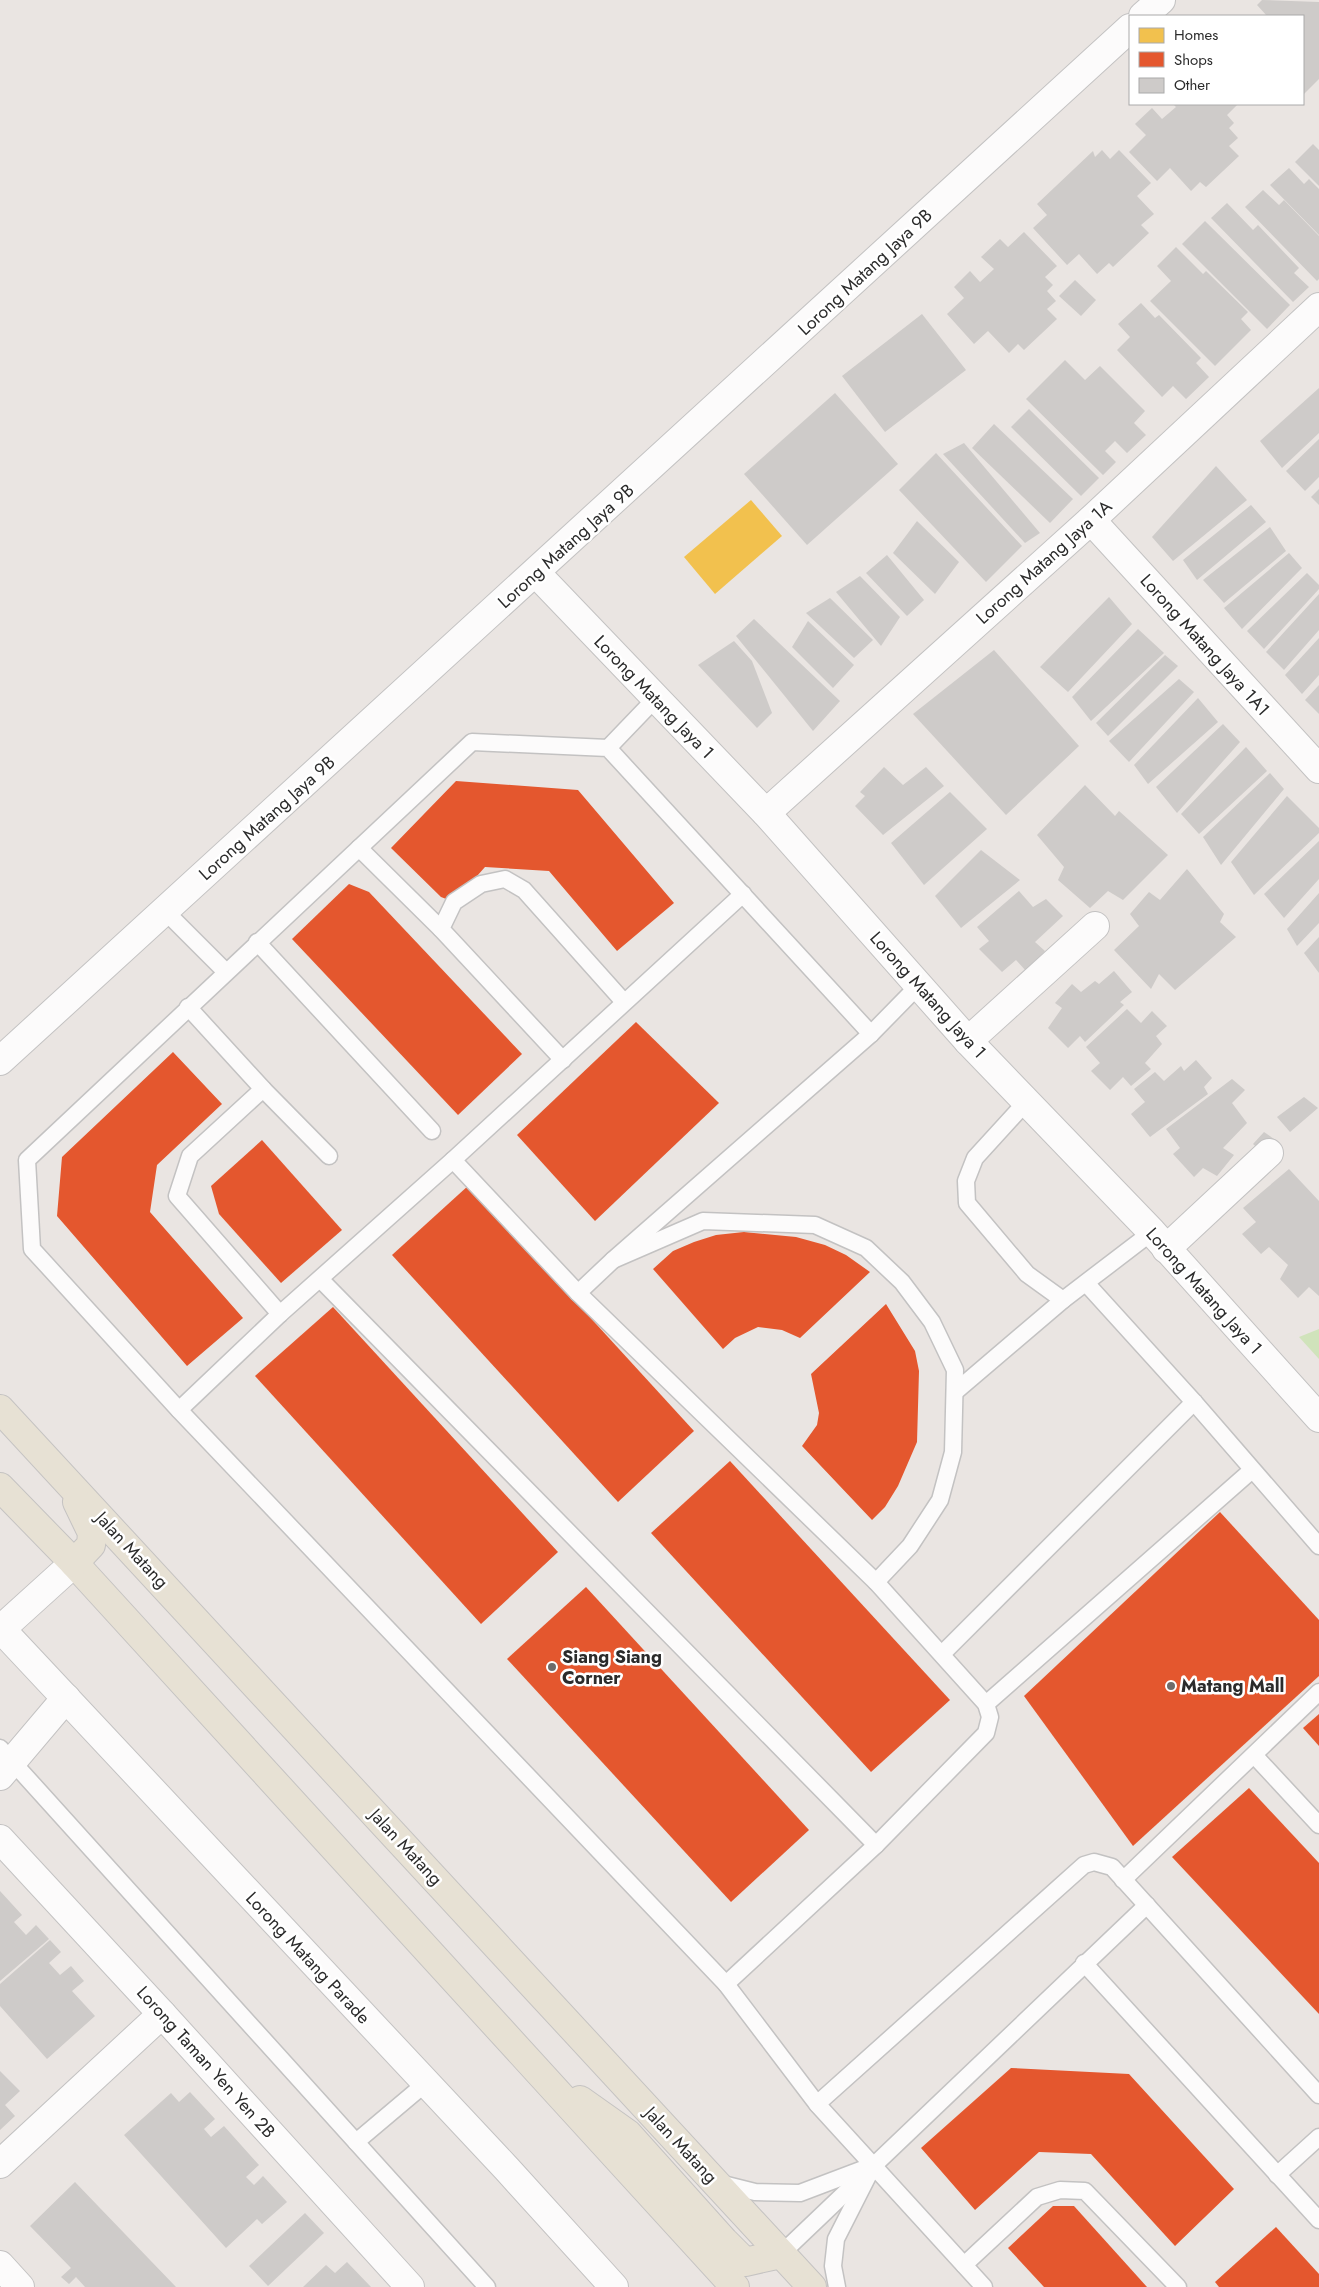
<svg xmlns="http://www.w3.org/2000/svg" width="1319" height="2287" font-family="Jost,sans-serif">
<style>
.grass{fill:#d0e3bb}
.homes{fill:#f2c14e}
.shops{fill:#e4572e}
.building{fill:#cecbc9}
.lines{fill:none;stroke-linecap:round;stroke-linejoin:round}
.service-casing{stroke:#c3c2c2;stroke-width:19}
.minor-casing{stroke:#c3c2c2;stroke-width:30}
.primary-casing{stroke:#c5c3c2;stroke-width:30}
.service{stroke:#fcfbfb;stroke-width:16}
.minor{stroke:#fcfbfb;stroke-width:28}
.primary{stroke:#e7e1d4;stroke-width:28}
.poi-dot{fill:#6e6c6b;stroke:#fff;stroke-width:2}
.labels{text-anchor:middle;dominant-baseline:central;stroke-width:5;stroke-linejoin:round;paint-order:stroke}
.street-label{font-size:18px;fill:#2b2b2b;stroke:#fff}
.poi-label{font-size:18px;font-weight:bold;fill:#2b2b2b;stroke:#fff;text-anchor:start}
</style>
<rect width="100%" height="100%" fill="#eae5e2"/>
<!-- grass -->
<polygon class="grass" points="1319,1329 1319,1359 1299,1337"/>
<!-- homes -->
<polygon class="homes" points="751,500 782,536 715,594 684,557"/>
<!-- shops -->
<g class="shops">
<polygon points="456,781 578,790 674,903 617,951 549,871 485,867 454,902 441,897 391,848"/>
<polygon points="349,884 369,892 522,1054 458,1115 292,939"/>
<polygon points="636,1022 719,1103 595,1221 517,1135"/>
<polygon points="173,1052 222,1104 157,1165 150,1212 243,1318 187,1366 57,1216 62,1157"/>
<polygon points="262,1140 342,1230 281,1283 219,1214 211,1186"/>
<polygon points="469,1185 694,1431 618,1502 392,1255"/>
<polygon points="744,1232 796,1237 825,1245 846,1255 870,1272 800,1338 782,1330 758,1327 735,1338 723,1349 653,1269 673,1251 694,1242 716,1235"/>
<polygon points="886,1304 915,1351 919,1371 917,1442 898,1486 885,1507 872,1520 802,1446 817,1425 819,1413 811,1374"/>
<polygon points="333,1307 558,1552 481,1624 255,1376"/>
<polygon points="730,1461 950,1700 871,1772 651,1533"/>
<polygon points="1220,1512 1319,1620 1319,1676 1133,1846 1024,1696"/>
<polygon points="586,1587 809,1830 731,1902 507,1659"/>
<polygon points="1319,1714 1319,1746 1303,1728"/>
<polygon points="1249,1788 1319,1863 1319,2014 1172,1857"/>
<polygon points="1011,2068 1129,2074 1234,2189 1175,2246 1091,2154 1039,2152 975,2210 921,2148"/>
<polygon points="1053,2206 1074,2206 1147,2287 1044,2287 1008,2248"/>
<polygon points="1276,2227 1319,2274 1319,2287 1219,2287 1215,2282"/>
</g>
<!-- building -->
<g class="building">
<polygon points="1262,0 1319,2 1319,79 1303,95 1303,16 1267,16 1257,5"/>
<polygon points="1173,104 1238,104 1227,115 1234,123 1229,128 1238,138 1229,146 1239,156 1206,187 1200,182 1191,191 1170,168 1157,181 1129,152 1146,135 1135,124 1152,108 1162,119 1176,107"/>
<polygon points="1313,144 1319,150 1319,186 1295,162"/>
<polygon points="1102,150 1110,159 1119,150 1151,183 1137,196 1154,214 1141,225 1149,233 1113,267 1109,263 1097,274 1079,254 1067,265 1033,228 1047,215 1037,204 1093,151 1095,157"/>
<polygon points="1289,168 1304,184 1309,179 1319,189 1319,235 1270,185"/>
<polygon points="1263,190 1279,205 1284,200 1319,236 1319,279 1317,281 1245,207"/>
<polygon points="1227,203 1253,230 1258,225 1299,268 1294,273 1309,287 1293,302 1211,218"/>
<polygon points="1205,221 1290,305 1267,329 1182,244"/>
<polygon points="1024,232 1057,266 1045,277 1053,285 1047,291 1056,301 1047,309 1057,319 1024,350 1018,344 1009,353 988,331 974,344 947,314 964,298 954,287 970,271 980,282 994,269 981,257 1000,239 1008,247"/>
<polygon points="1176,247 1203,274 1206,271 1248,312 1241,319 1251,330 1215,366 1150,301 1171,281 1157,266"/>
<polygon points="1075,280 1096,300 1081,316 1059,296"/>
<polygon points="1141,303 1155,318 1159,315 1201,358 1196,363 1209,377 1186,399 1173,386 1162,397 1117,350 1130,337 1118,324"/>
<polygon points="922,314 966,370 885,432 842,376"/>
<polygon points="1065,360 1085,380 1100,366 1145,411 1134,423 1146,435 1127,453 1115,441 1105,451 1116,462 1103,475 1026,399"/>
<polygon points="1319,388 1319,433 1282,468 1260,441"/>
<polygon points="835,393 898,464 807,545 744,474"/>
<polygon points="1029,409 1099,478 1081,496 1011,427"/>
<polygon points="994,424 1073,499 1050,523 972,448"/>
<polygon points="1319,439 1319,477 1305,491 1286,471"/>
<polygon points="964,443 1040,533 1025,543 943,454"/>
<polygon points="936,453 1022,546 986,582 899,490"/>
<polygon points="1216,466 1247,500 1173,561 1152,537"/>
<polygon points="1319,489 1319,505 1311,497"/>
<polygon points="1251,505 1266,522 1197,580 1183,560"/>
<polygon points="917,521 959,562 935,594 893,553"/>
<polygon points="1270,527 1286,551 1224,603 1203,580"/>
<polygon points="1289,553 1302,568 1242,629 1224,608"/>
<polygon points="887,555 924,600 907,616 866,573"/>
<polygon points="1307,573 1319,585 1319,589 1264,649 1247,631"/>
<polygon points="860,576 900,617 881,646 836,592"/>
<polygon points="1319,594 1319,630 1284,670 1266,652"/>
<polygon points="1109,597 1132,624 1068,692 1040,667"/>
<polygon points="830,598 873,640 854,658 806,613"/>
<polygon points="754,619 840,701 813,731 736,636"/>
<polygon points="808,621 854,665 833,688 792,647"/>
<polygon points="1138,629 1164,653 1091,721 1072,697"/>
<polygon points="1319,638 1319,675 1302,694 1285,675"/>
<polygon points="734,641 752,661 772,713 757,728 698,665"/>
<polygon points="994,650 1079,746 1006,815 913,714"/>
<polygon points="1165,655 1178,666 1108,736 1096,723"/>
<polygon points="1179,679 1194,692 1129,762 1109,741"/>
<polygon points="1319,685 1319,714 1305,700"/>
<polygon points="1198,698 1218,722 1148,784 1134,765"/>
<polygon points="1223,724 1240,742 1177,813 1156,787"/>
<polygon points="1246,747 1267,771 1199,834 1181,814"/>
<polygon points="884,767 903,785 926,767 944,786 883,835 855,806 865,796 860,792"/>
<polygon points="1270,773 1284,789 1221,865 1203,837"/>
<polygon points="1085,785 1115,816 1119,811 1168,855 1123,900 1108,891 1090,908 1058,880 1064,867 1037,835"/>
<polygon points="950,792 987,829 924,885 891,843"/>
<polygon points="1287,796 1319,828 1319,833 1254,895 1231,862"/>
<polygon points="1319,841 1319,879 1284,918 1264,894"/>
<polygon points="981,850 1020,880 961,928 935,896"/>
<polygon points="1187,869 1224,914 1220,922 1236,937 1175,990 1159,974 1151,989 1114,950 1139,926 1130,914 1149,892 1160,900"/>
<polygon points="1019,891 1033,907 1046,899 1063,916 1035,942 1045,951 1026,971 1016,960 1002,972 979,949 989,941 977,927"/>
<polygon points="1319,893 1319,923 1297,946 1287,929"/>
<polygon points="1319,937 1319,973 1304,953"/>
<polygon points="1114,971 1132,992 1120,1002 1124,1005 1085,1042 1080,1036 1068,1048 1048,1028 1062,1008 1055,1003 1072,984 1081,992 1095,981 1099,984"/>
<polygon points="1127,1009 1141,1023 1152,1011 1167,1026 1156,1036 1162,1044 1145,1063 1151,1069 1131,1086 1123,1077 1110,1090 1091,1071 1100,1063 1086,1047"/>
<polygon points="1196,1060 1212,1078 1204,1087 1208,1094 1150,1137 1131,1114 1145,1102 1134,1089 1155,1072 1164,1081 1181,1066 1184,1071"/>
<polygon points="1232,1079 1245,1090 1232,1103 1247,1123 1223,1148 1234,1155 1217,1176 1203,1168 1194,1177 1173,1154 1180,1148 1166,1129"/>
<polygon points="1304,1097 1318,1108 1290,1132 1277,1117"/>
<polygon points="1264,1132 1277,1141 1262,1152 1253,1144"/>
<polygon points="1289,1169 1319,1201 1319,1296 1309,1287 1298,1298 1280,1279 1288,1265 1269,1247 1261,1254 1242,1234 1256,1222 1243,1208"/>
<polygon points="0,1891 22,1915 14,1922 26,1935 36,1925 49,1939 0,1981"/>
<polygon points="50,1940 61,1952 49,1963 60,1975 71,1966 84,1981 72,1991 95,2016 47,2059 0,2006 0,1984"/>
<polygon points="0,2071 20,2091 5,2105 15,2116 0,2130"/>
<polygon points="190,2092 215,2119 204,2129 211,2137 224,2126 259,2165 246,2177 254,2185 263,2176 287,2202 262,2224 257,2219 226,2248 124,2135 171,2093 179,2102"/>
<polygon points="75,2182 99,2207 176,2287 85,2287 76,2277 69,2284 61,2277 71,2268 30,2226"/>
<polygon points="305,2213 324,2233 268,2286 249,2266"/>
<polygon points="347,2262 371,2287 303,2287 326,2265 335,2273"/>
</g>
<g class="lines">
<defs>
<g id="service">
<polyline points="608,748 656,698"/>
<polyline points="359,848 441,929"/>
<polyline points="165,911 226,972"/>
<polyline points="257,942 432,1131"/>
<polyline points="188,1007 263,1089"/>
<polyline points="871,1034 608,748 472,742 27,1160 32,1249 179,1410 726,1984 817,2104 984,2287"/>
<polyline points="563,1060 441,929 454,902 481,884 505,879 524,890 624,1002"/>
<polyline points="1027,1101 975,1158 966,1181 967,1203 1027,1274 1063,1300 1152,1232"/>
<polyline points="453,1160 578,1293 876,1582 986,1704 990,1717 986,1733 876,1845 726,1984"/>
<polyline points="613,1260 703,1221 815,1225 866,1248 902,1282 932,1322 955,1370 953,1452 940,1500 910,1546 876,1582"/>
<polyline points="320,1279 876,1845"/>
<polyline points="1086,1283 1194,1402 1319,1546"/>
<polyline points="578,1293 613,1260 871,1034 919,985"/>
<polyline points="280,1314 177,1196 190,1156 263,1089 329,1156"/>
<polyline points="955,1392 1063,1300"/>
<polyline points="179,1410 280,1314 453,1160 743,894"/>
<polyline points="942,1654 1194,1402"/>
<polyline points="986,1704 1252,1470"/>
<polyline points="0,1748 487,2287"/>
<polyline points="1254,1755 1319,1825"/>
<polyline points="1123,1880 1319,1692"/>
<polyline points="1084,1963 1319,2220"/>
<polyline points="817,2104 1084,1865 1094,1862 1112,1867 1319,2095"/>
<polyline points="356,2142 426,2083"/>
<polyline points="1277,2175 1319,2137"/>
<polyline points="719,2183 755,2192 800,2193 866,2168"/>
<polyline points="781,2254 1147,1905"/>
<polyline points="964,2265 1037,2197 1060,2190 1085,2191 1178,2287"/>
<polyline points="837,2287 833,2266 836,2239 868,2176"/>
</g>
<g id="minor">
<polyline points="1143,16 1161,0"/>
<polyline points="1091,520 1319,769"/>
<polyline points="536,573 766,813 968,1041 1152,1232 1319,1418"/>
<polyline points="766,813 1091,520 1319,307"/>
<polyline points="968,1041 1095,926"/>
<polyline points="0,1061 1130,28"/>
<polyline points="1166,1249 1269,1153"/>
<polyline points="1,1629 507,2169 614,2287"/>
<polyline points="0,1630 74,1563"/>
<polyline points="0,1776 66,1698"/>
<polyline points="0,1839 162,2014 410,2287"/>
<polyline points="0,2164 162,2014"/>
<polyline points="0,2265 20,2287"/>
</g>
<g id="primary">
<polyline points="0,1409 812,2287"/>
<polyline points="0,1487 74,1563 735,2287"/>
<polyline points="74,1563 91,1545 92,1533 77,1502"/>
<polyline points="580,2100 628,2134 724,2241 745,2262 781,2254"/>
</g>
</defs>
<!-- service casing -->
<use href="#service" class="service-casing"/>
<!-- minor casing -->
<use href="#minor" class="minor-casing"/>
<!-- primary casing -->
<use href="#primary" class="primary-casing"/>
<!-- service -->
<use href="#service" class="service"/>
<!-- minor -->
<use href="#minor" class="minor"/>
<!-- primary -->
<use href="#primary" class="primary"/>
</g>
<!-- markers -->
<g class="poi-dot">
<circle cx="552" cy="1667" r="5"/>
<circle cx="1171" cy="1686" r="5"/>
</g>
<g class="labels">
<!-- street labels -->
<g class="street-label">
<text transform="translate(865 272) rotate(-43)">Lorong Matang Jaya 9B</text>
<text transform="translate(566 546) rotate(-42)">Lorong Matang Jaya 9B</text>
<text transform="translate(1044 562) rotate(-42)">Lorong Matang Jaya 1A</text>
<text transform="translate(1205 645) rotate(48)">Lorong Matang Jaya 1A1</text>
<text transform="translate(654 697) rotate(46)">Lorong Matang Jaya 1</text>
<text transform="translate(267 818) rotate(-42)">Lorong Matang Jaya 9B</text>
<text transform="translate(928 995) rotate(48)">Lorong Matang Jaya 1</text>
<text transform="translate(1204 1291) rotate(48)">Lorong Matang Jaya 1</text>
<text transform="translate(132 1550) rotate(47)">Jalan Matang</text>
<text transform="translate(406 1847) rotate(47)">Jalan Matang</text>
<text transform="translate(308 1958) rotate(47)">Lorong Matang Parade</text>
<text transform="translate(206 2062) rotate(48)">Lorong Taman Yen Yen 2B</text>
<text transform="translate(681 2145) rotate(47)">Jalan Matang</text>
</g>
<!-- poi labels -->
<g class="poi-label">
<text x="562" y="1657">Siang Siang<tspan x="562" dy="21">Corner</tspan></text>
<text x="1181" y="1686">Matang Mall</text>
</g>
</g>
<!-- legend -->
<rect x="1129" y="15" width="175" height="90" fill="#ffffff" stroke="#aaaaaa"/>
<rect x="1139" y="28" width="25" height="15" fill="#f2c14e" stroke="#aaaaaa"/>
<text x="1174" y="40" font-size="15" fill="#2b2b2b">Homes</text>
<rect x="1139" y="52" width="25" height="15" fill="#e4572e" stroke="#aaaaaa"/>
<text x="1174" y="65" font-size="15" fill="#2b2b2b">Shops</text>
<rect x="1139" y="78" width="25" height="15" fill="#cecbc9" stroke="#aaaaaa"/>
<text x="1174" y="90" font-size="15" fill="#2b2b2b">Other</text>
</svg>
